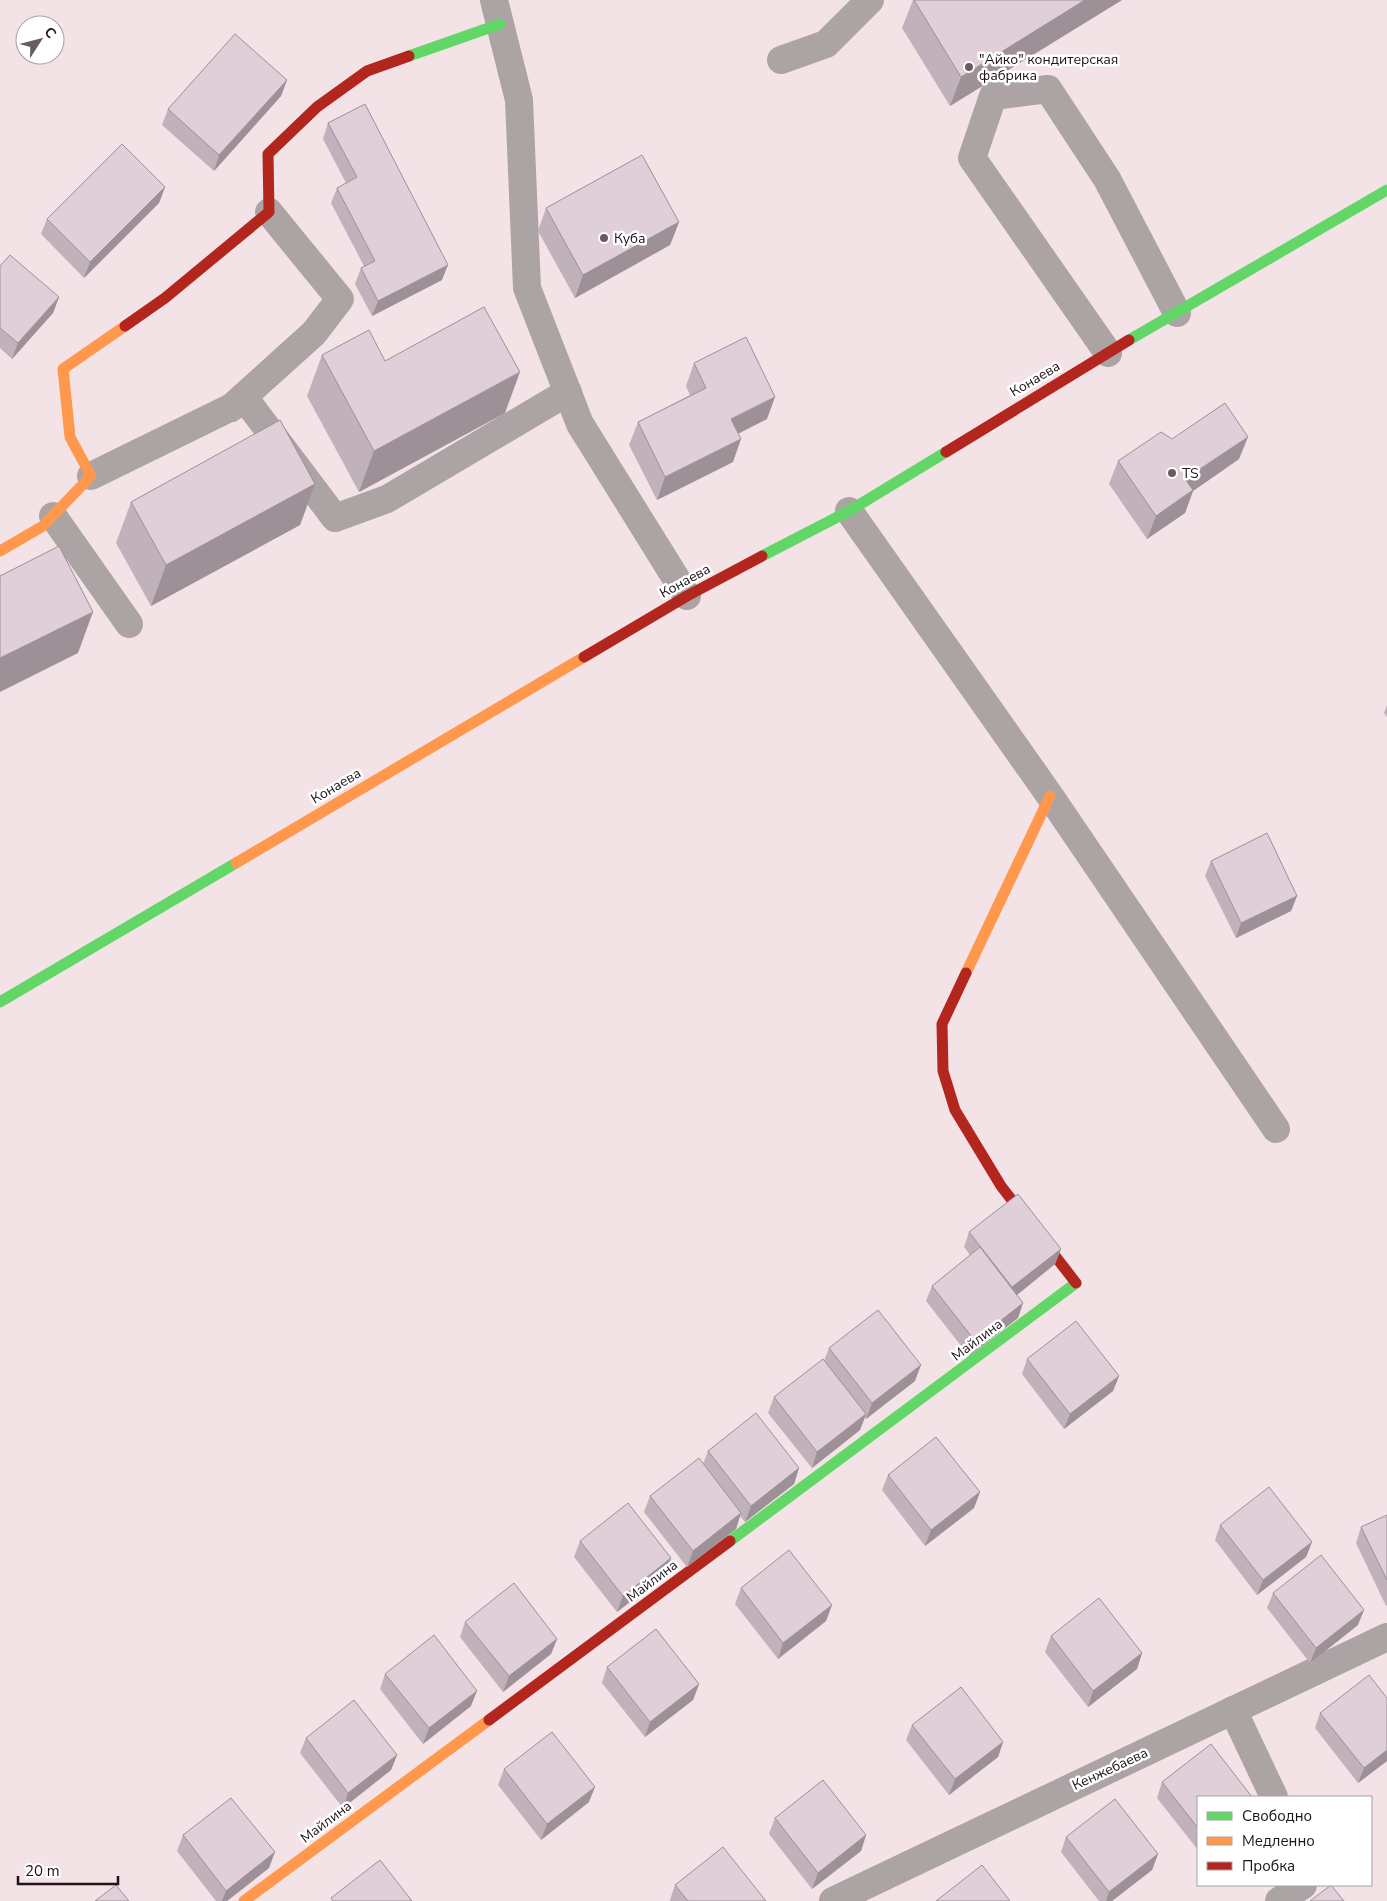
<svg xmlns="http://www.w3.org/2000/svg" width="1387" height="1901" font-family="'Nunito Sans',sans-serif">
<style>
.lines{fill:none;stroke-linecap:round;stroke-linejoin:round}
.street{stroke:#aca4a4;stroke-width:28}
.fast{stroke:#63d668;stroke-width:11}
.slow{stroke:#ff974d;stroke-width:11}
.jam{stroke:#b3261e;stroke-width:11}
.wall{fill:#c1b1ba}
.shaded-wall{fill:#9d9097}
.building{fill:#e0ced8;stroke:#9d9097}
.poi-dot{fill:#685c5f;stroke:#fff;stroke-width:2}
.labels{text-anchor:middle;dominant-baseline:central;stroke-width:5;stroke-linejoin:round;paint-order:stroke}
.poi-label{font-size:14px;fill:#1d1416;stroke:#fff;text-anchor:start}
.street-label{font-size:14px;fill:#1d1416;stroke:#fff}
</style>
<rect width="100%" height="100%" fill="#f3e3e6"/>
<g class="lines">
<!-- street -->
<g class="street">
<polyline points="494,0 519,100 527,288 580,424 687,596"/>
<polyline points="781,60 826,44 870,0"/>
<polyline points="1108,353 972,158 993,96 1048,89 1107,179 1177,313"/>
<polyline points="231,408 314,333 340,299 269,212"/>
<polyline points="91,476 246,400 335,518 387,499 568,392"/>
<polyline points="849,511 1050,796 1276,1129"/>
<polyline points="53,516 129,624"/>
<polyline points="1233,1710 1274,1797"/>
<polyline points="833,1901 1387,1637"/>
<polyline points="1279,1901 1303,1885"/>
</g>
<!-- fast -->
<g class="fast">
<polyline points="409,56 500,24"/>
<polyline points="1129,340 1387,190"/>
<polyline points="762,556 849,511 946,452"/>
<polyline points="0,1002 236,863"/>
<polyline points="730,1541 1076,1283"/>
</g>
<!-- slow -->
<g class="slow">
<polyline points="0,551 43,526 91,476 70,437 63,369 125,326"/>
<polyline points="236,863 584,657"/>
<polyline points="966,973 1050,796"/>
<polyline points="244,1901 489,1720"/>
</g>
<!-- jam -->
<g class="jam">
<polyline points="125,326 165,298 269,212 268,154 317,107 367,71 409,56"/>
<polyline points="946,452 1129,340"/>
<polyline points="584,657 687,596 762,556"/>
<polyline points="966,973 942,1024 943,1071 955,1110 1001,1186 1076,1283"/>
<polyline points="489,1720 730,1541"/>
</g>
</g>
<!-- wall -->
<g class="wall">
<polygon points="913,0 1122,0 950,106 902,28"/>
<polygon points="287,80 281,96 214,171 162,125 168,109"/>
<polygon points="328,123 442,280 372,316 355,284 361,268 364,266 331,203 337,188 346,183 323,139"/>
<polygon points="165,187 159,203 84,278 41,234 47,219"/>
<polygon points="546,208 679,222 670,245 575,298 538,231"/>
<polygon points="0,266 59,297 53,313 12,359 0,348"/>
<polygon points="322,355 505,413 359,492 307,396"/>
<polygon points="694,363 767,419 738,434 733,462 657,500 629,445 638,422 690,395 686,386"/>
<polygon points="1172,439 1239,459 1193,491 1185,513 1147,539 1109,484 1118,461"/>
<polygon points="315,484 300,525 151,606 116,543 131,502"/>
<polygon points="1387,705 1387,717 1384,713"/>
<polygon points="1211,861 1297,896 1291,911 1236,938 1205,876"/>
<polygon points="969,1232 1061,1249 1055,1264 1017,1295 1023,1303 1018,1318 969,1356 926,1301 932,1286 970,1255 964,1247"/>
<polygon points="829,1348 915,1381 866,1419 865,1417 860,1430 812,1468 768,1413 774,1397 824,1361"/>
<polygon points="1027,1359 1119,1376 1113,1391 1064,1429 1022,1374"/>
<polygon points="708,1451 799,1468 794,1484 745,1522 740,1516 736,1529 687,1567 644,1512 650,1496 703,1464"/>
<polygon points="888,1475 980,1492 974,1508 925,1546 882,1490"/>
<polygon points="1387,1515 1387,1605 1386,1606 1356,1543 1361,1527"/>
<polygon points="1220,1525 1312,1542 1306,1557 1257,1595 1215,1540"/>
<polygon points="580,1541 671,1558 666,1574 617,1612 574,1557"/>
<polygon points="741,1588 832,1605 826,1621 778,1659 735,1604"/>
<polygon points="1273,1593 1358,1625 1310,1663 1267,1608"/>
<polygon points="465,1622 557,1639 551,1654 503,1692 460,1637"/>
<polygon points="1051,1636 1142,1653 1137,1669 1088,1707 1045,1652"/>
<polygon points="607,1667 699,1684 693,1700 645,1737 602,1683"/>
<polygon points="385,1674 471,1706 423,1744 380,1689"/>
<polygon points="1387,1698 1387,1761 1358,1783 1315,1728 1320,1713"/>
<polygon points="912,1725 1003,1742 998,1757 949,1795 906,1740"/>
<polygon points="306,1738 397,1755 391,1770 343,1808 300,1753"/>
<polygon points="504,1769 589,1802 541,1840 498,1785"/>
<polygon points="1162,1782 1198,1797 1198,1850 1157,1798"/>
<polygon points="775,1818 866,1835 861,1851 812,1889 769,1834"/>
<polygon points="183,1835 269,1868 227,1901 216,1901 177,1851"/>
<polygon points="1066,1837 1158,1854 1152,1870 1112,1901 1099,1901 1061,1852"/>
<polygon points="675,1885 766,1901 670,1901 670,1900"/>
</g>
<!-- shaded-wall -->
<g class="shaded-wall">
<polygon points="1085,0 1122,0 950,106 961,77"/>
<polygon points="287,80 281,96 214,171 219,155"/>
<polygon points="165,187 159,203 84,278 90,262"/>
<polygon points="679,222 670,245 575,298 583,275"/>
<polygon points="448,265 442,280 372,316 378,301"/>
<polygon points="59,297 53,313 12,359 18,343"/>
<polygon points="520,372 505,413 359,492 374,451"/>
<polygon points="775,397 767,419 723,441 731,419"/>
<polygon points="1248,437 1239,459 1193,491 1185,513 1147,539 1156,516 1185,479"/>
<polygon points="741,439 733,462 657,500 665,477"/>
<polygon points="315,484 300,525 151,606 166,565"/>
<polygon points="93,612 78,653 0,692 0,658"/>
<polygon points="1297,896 1291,911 1236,938 1241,923"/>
<polygon points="1061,1249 1055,1264 1007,1303 1012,1287"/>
<polygon points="1023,1303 1018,1318 969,1356 975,1341"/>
<polygon points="921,1365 915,1381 866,1419 872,1403"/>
<polygon points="1119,1376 1113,1391 1064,1429 1070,1414"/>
<polygon points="866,1414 860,1430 812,1468 817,1452"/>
<polygon points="799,1468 794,1484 745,1522 751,1506"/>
<polygon points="980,1492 974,1508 925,1546 931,1530"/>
<polygon points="741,1513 736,1529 687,1567 693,1551"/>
<polygon points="1312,1542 1306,1557 1257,1595 1263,1580"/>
<polygon points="671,1558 666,1574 617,1612 623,1596"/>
<polygon points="832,1605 826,1621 778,1659 783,1643"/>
<polygon points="1364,1610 1358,1625 1310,1663 1316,1648"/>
<polygon points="557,1639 551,1654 503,1692 509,1676"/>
<polygon points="1142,1653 1137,1669 1088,1707 1093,1691"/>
<polygon points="699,1684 693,1700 645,1737 650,1722"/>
<polygon points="477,1691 471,1706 423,1744 429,1728"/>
<polygon points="1003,1742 998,1757 949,1795 955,1779"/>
<polygon points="1387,1750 1387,1761 1358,1783 1364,1768"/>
<polygon points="397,1755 391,1770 343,1808 348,1793"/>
<polygon points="595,1787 589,1802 541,1840 547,1824"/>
<polygon points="866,1835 861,1851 812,1889 818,1873"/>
<polygon points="275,1852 269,1868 227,1901 222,1901 226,1891"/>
<polygon points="1158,1854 1152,1870 1112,1901 1106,1901 1109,1892"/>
</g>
<!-- building -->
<g class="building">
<polygon points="914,0 1085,0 961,77"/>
<polygon points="235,34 287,80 219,155 168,109"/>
<polygon points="365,104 448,265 378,301 361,268 375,261 337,188 357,177 328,123"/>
<polygon points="122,144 165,187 90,262 47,219"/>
<polygon points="642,155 679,222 583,275 546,208"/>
<polygon points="10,255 59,297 18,343 0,328 0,266"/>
<polygon points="484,307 520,372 374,451 322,355 369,330 385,361"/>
<polygon points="746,337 775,397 731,419 741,439 665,477 638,422 706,388 694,363"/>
<polygon points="1225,403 1248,437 1185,479 1193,490 1156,516 1118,461 1161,432 1172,439"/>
<polygon points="280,420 315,484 166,565 131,502"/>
<polygon points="59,546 93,612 0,658 0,576"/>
<polygon points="1267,833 1297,896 1241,923 1211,861"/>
<polygon points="1018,1194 1061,1249 1012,1287 969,1232"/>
<polygon points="980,1247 1023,1303 975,1341 932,1286"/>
<polygon points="878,1310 921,1365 872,1403 829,1348"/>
<polygon points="1076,1321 1119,1376 1070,1414 1027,1359"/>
<polygon points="823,1359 866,1414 817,1452 774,1397"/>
<polygon points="756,1413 799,1468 751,1506 708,1451"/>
<polygon points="936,1437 980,1492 931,1530 888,1475"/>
<polygon points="699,1458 741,1513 693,1551 650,1496"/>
<polygon points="1269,1487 1312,1542 1263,1580 1220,1525"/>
<polygon points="628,1503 671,1558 623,1596 580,1541"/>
<polygon points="1387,1515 1387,1580 1361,1527"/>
<polygon points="789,1550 832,1605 783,1643 741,1588"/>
<polygon points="1321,1555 1364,1610 1316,1648 1273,1593"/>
<polygon points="514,1583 557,1639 509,1676 465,1622"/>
<polygon points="1099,1598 1142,1653 1093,1691 1051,1636"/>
<polygon points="656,1629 699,1684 650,1722 607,1667"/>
<polygon points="434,1635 477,1691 429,1728 385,1674"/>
<polygon points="1369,1675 1387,1698 1387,1750 1364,1768 1320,1713"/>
<polygon points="961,1687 1003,1742 955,1779 912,1725"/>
<polygon points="354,1700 397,1755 348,1793 306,1738"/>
<polygon points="552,1732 595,1787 547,1824 504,1769"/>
<polygon points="1211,1744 1252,1797 1198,1797 1198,1828 1162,1782"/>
<polygon points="823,1780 866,1835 818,1873 775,1818"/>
<polygon points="231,1798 275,1852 226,1891 183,1835"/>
<polygon points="1115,1799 1158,1854 1109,1892 1066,1837"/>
<polygon points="723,1847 766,1901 688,1901 675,1885"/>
<polygon points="380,1860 412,1901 333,1901 331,1898"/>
<polygon points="982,1865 1010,1901 936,1901"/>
<polygon points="116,1885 129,1901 95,1901"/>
<polygon points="1331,1885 1344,1901 1310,1901"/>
</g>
<!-- markers -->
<g class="poi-dot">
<circle cx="969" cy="67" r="5"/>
<circle cx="604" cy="238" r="5"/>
<circle cx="1172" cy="473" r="5"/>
</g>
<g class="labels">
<!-- poi labels -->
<g class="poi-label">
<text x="979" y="59">"Айко" кондитерская<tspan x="979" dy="16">фабрика</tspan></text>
<text x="614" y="238">Куба</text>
<text x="1182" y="473">TS</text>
</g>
<!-- street labels -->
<g class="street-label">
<text transform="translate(1035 379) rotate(-31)">Конаева</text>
<text transform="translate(685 581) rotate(-29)">Конаева</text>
<text transform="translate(336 786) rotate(-31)">Конаева</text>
<text transform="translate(977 1340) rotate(-37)">Майлина</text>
<text transform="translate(652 1581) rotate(-37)">Майлина</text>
<text transform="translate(1110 1769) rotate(-25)">Кенжебаева</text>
<text transform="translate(326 1822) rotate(-37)">Майлина</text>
</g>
</g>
<!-- legend -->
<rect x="1197" y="1796" width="175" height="90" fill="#ffffff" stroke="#a5a1a2"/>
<rect x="1207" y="1812" width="25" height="8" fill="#63d668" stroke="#a5a1a2"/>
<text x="1242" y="1821" font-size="15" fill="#1d1416">Свободно</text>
<rect x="1207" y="1837" width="25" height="8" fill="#ff974d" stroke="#a5a1a2"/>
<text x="1242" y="1846" font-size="15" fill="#1d1416">Медленно</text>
<rect x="1207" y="1862" width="25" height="8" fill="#b3261e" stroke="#a5a1a2"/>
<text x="1242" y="1871" font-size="15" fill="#1d1416">Пробка</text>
<!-- north arrow -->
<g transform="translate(40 40) rotate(54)"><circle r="24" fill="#ffffff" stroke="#a5a1a2"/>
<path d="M0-4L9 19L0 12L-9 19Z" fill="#685c5f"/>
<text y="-8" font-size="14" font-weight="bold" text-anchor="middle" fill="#1d1416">С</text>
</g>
<!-- scale -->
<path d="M18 1876v8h100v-8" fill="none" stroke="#1d1416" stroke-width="2.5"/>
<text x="25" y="1876" font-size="15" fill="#1d1416" stroke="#ffffff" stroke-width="4" paint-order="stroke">20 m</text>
</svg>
